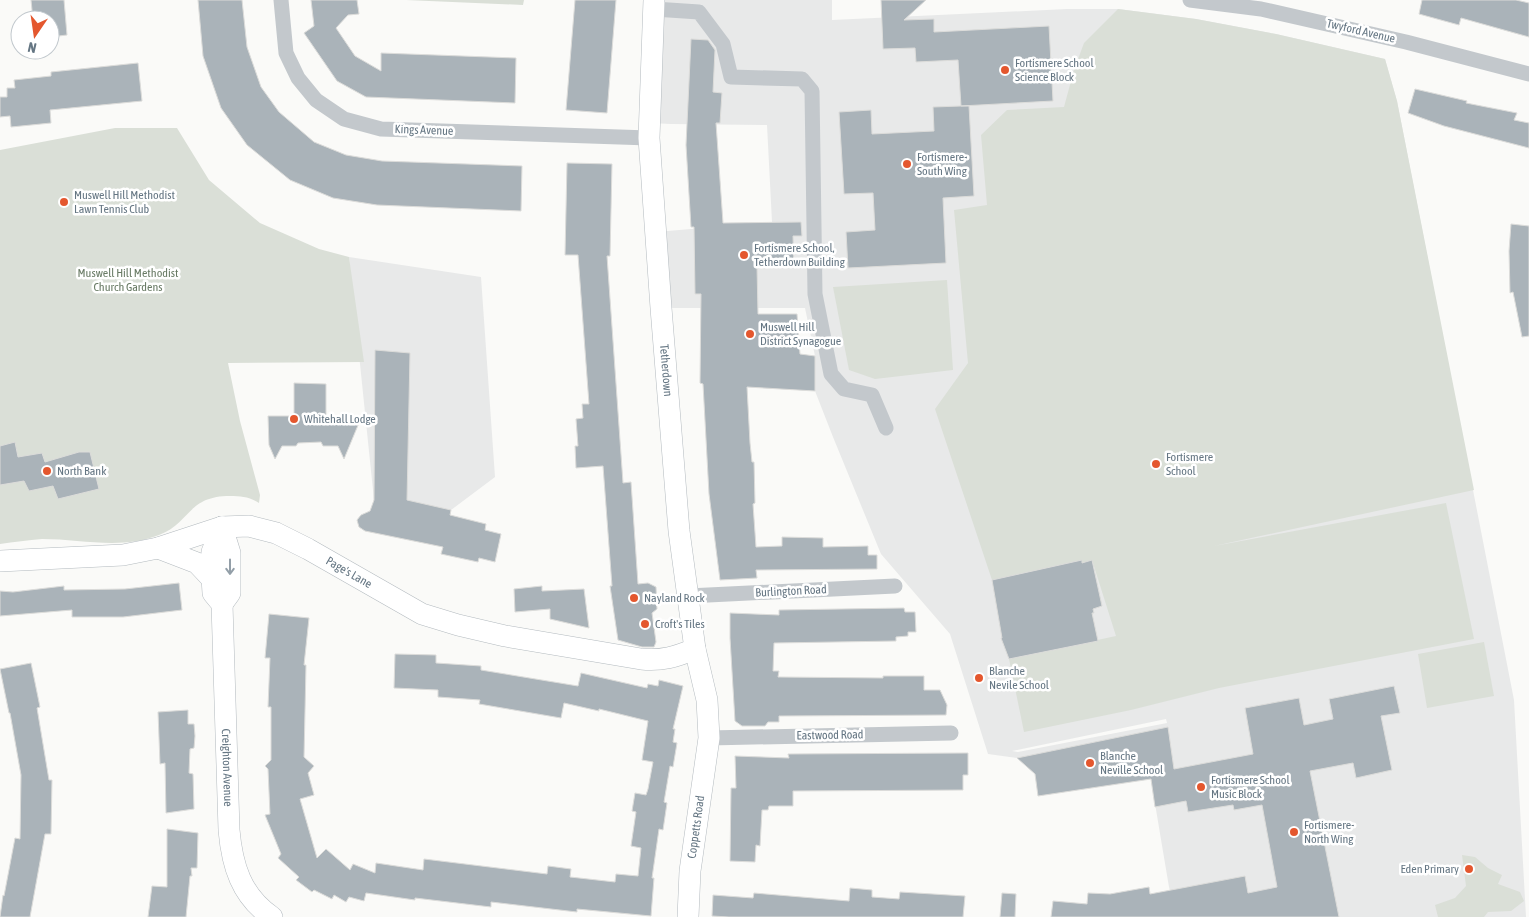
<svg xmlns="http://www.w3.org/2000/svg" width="1529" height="917" font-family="'Asap Condensed',sans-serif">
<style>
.built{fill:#e8e9e9;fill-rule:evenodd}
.green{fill:#dadfd7}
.building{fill:#aab3b9;stroke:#dcdcda}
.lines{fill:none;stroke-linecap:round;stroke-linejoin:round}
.secondary-casing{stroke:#b3babf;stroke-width:22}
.street{stroke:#c3c8cc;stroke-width:15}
.secondary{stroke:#fff;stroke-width:21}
.oneway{stroke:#939fa8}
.poi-dot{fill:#e4572e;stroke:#fff;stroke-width:2}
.labels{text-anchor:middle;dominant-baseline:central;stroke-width:5;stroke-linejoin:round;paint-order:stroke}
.street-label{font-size:12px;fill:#657683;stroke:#fff}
.poi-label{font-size:12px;fill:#657683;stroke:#fff;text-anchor:start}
.park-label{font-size:12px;fill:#687a64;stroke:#fff}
</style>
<rect width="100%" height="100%" fill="#fafaf8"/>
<!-- built -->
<g class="built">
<path d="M654,0H832V20L1067,9H1118L1196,19L1276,34L1385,59L1397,101L1514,700L1526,917H1177L1169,887L1150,774L1136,781L1038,796L1035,774L1017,758L988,754L950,634L881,554L833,437L815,391V356L805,308H661L656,232L772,222L767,125L671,124L650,123ZM1166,719L1167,723L1018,752L1012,751Z"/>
<polygon points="349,257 481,277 495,477 451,510 443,547 365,531 359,527 357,520 361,515 370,511 374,500"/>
</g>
<!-- green -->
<g class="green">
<polygon points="406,0 524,0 523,5"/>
<polygon points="1118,9 1196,19 1276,34 1385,59 1397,101 1474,490 1214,546 1446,503 1474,639 1219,688 1131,710 1024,732 1009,659 1116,636 1092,560 1082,563 1082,560 992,580 935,409 968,363 954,210 987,205 981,135 1007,110 1064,107 1074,70 1084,43"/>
<path d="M115,128H177L209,180L260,223L319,249L349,257L364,362L228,363L240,421L260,495L259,503C250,497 241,496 230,496C187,496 191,523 159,535C121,550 81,539 42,539C28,540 14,542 0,544V150Z"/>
<polygon points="947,280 953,370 875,379 849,370 833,287"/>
<polygon points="1484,642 1494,696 1427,708 1418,654"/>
<polygon points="1462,855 1475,857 1488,868 1502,875 1498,884 1520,892 1524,901 1511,911 1488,912 1484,917 1438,917 1435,905 1455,898 1466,886"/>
</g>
<!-- building -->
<g class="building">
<polygon points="31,0 64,0 67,35 50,37 50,20 33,20"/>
<polygon points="198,0 242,0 247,47 261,87 279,112 314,142 346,155 382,161 522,166 521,211 377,205 333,198 290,180 247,145 221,108 203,56"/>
<polygon points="311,0 357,0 359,14 348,15 336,28 355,56 381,71 381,53 516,58 515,103 366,97 337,81 304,33 314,26"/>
<polygon points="575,0 616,0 607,113 566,110"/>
<polygon points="881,0 926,0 904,20 934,19 934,32 1049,26 1053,101 961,106 969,106 974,196 943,198 946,263 848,268 846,232 875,230 873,193 844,194 839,112 871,110 872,134 934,131 933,107 961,106 958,60 916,62 915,48 883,49"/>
<polygon points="1422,0 1516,0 1529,3 1529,37 1461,18 1459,25 1419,14"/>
<polygon points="691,39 708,40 715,50 713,92 722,93 720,123 716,123 723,223 801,222 802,236 793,236 794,266 757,266 758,314 797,314 800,354 815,356 815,391 747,387 750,443 752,462 754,462 755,503 753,504 756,547 782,546 782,537 823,538 823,547 868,546 868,555 877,555 877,569 756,570 757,578 720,580 709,494 703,384 700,383 701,294 695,294 694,227 691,227 686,145"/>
<polygon points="138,63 142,101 50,110 51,123 11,127 10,116 0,117 0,97 7,97 7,88 15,88 14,80 51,76 51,72"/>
<polygon points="1415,89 1467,101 1466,103 1517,113 1514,120 1529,123 1529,148 1444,126 1408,113"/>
<polygon points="567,163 612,164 610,256 607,256 623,483 631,482 638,584 648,583 656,587 657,609 652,613 656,642 654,647 642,647 618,640 610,586 612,586 603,466 576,468 575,446 578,446 576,419 583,418 582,404 589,404 578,255 565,255"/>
<polygon points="1511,224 1529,226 1529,336 1522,337 1513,292 1510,293 1509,251"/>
<polygon points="375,350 410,353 407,500 451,510 450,515 486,524 485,530 501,534 495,562 479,558 478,562 441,554 443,547 365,531 359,527 357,520 361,515 370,511 374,500"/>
<polygon points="294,383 326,384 326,417 361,418 344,459 338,446 323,446 321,442 298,443 296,446 282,446 275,459 269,445 268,416 294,416"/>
<polygon points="15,442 18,457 42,453 45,462 79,452 90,452 99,489 58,499 53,486 29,491 24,481 0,485 0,446"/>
<polygon points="1082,560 1082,563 1092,560 1102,606 1093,609 1094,613 1092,613 1098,641 1009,659 1001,638 1002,638 992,580"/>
<polygon points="179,583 182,610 123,617 72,617 72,610 0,616 0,591 13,592 64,586 64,590 125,589"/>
<polygon points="542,586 542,591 584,589 589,628 550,619 550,609 515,612 514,589"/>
<polygon points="904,608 905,612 915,612 916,632 908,632 908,636 896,637 896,641 774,643 773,671 779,671 778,677 883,678 883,676 924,676 924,690 940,690 947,705 946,715 779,716 779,722 768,722 765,726 742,726 735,721 730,638 730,613 779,615 779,610"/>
<polygon points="269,614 309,618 304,665 306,665 304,757 314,766 308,773 314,795 300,799 317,858 326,849 350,870 353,864 375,873 376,863 423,870 424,859 547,874 548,866 571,869 570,877 615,882 616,874 638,876 641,848 631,846 636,812 632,811 635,793 646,795 648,789 653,762 642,760 648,721 599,709 599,711 564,703 561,718 479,704 480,700 438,697 438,690 394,688 395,654 436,655 436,663 481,666 481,670 578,686 581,673 647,688 648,684 658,686 659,680 683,686 673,729 675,729 673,742 677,743 673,767 670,766 664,802 667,803 663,830 659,829 652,878 654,878 651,916 577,909 577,912 491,902 491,907 415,898 415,900 366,893 364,901 349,897 346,902 334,895 332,899 314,890 312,892 296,880 299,877 278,858 281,854 265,815 270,814 268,769 265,766 271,760 271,707 268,707 270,658 265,658"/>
<polygon points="31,663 40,707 37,708 49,780 52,780 51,834 45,834 30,917 0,917 3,895 4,896 15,838 20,839 21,775 10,713 9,713 0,669"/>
<polygon points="1394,686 1400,713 1381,716 1392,770 1356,778 1353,763 1310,771 1339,917 1051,917 1053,901 1087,904 1088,893 1110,894 1149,887 1150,894 1245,876 1248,893 1277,887 1262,805 1234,810 1233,805 1188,812 1186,801 1155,807 1151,779 1038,796 1035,774 1017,758 1168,727 1174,769 1253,754 1245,708 1299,698 1304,725 1333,719 1329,699"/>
<polygon points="188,710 188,724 194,724 195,736 194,748 190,749 189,773 193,774 194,809 166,813 165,763 160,764 158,712"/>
<polygon points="968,753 968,775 963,775 963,790 793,791 793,806 769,806 768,810 762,810 760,846 756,845 755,862 730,861 731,788 736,788 735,756 789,758 788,754"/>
<polygon points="167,829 198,833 197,868 191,868 192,876 190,876 186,917 148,917 152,886 167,887"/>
<polygon points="850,888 872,890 872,897 899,899 900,892 965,896 963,917 729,917 712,916 713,895 753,898 754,893 849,901"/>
<polygon points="1002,893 1016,894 1015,917 1000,917"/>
</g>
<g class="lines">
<defs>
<g id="secondary">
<path id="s1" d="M654,0L649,138L661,308L679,531L695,649L707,700L709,738L690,871L688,917"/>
<path id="s2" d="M222,527L212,552L211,562L213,593L222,604L229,830C232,865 241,896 272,917"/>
<polyline points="158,548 197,563 212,579"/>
<path id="s3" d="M0,561L123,555L158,548L222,527L249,526L276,533L308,549L422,614L458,625L505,636L641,659C663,661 675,657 695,649"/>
<polyline points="222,604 230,593 230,553 222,527"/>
</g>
</defs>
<!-- secondary casing -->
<use href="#secondary" class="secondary-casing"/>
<!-- street -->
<g class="street">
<polyline points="281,0 286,53 298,78 316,100 344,119 381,129 649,138"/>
<polyline points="1190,0 1261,9 1406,42 1529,74"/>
<polyline points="654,9 699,12 723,44 731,77 802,79 812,91 815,294 831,374 844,389 872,395 886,428"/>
<polyline points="688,596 895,586"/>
<polyline points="709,738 951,733"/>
</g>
<!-- secondary -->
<use href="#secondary" class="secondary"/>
</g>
<!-- one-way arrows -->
<defs><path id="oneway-shaft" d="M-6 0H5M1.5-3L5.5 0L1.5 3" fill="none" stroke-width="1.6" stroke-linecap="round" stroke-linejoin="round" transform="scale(1.25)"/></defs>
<use class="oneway" href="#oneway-shaft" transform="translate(230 567) rotate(90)"/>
<!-- markers -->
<g class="poi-dot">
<circle cx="1005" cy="70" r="5"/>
<circle cx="907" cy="164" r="5"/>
<circle cx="64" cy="202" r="5"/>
<circle cx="744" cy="255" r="5"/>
<circle cx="750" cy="334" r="5"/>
<circle cx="294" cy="419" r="5"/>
<circle cx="1156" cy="464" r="5"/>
<circle cx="47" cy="471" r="5"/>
<circle cx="634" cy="598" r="5"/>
<circle cx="645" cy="624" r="5"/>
<circle cx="979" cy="678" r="5"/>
<circle cx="1090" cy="763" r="5"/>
<circle cx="1201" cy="787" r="5"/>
<circle cx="1294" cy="832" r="5"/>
<circle cx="1469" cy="869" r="5"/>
</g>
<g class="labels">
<!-- street labels -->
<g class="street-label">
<text transform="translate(1361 31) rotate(13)">Twyford Avenue</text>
<text transform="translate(424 130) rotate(2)">Kings Avenue</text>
<text stroke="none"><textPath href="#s1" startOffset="371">Tetherdown</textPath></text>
<text stroke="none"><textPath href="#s3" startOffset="364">Page's Lane</textPath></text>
<text transform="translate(791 591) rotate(-3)">Burlington Road</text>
<text transform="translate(830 735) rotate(-1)">Eastwood Road</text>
<text stroke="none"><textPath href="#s2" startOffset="246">Creighton Avenue</textPath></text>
<text transform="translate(696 827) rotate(-82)">Coppetts Road</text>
</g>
<!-- poi labels -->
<g class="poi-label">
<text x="1015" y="63">Fortismere School<tspan x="1015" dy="14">Science Block</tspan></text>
<text x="917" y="157">Fortismere-<tspan x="917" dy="14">South Wing</tspan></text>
<text x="74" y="195">Muswell Hill Methodist<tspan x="74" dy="14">Lawn Tennis Club</tspan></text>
<text x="754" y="248">Fortismere School,<tspan x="754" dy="14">Tetherdown Building</tspan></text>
<text x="760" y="327">Muswell Hill<tspan x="760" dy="14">District Synagogue</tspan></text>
<text x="304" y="419">Whitehall Lodge</text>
<text x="1166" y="457">Fortismere<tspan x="1166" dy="14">School</tspan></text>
<text x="57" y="471">North Bank</text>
<text x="644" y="598">Nayland Rock</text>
<text x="655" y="624">Croft's Tiles</text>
<text x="989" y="671">Blanche<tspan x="989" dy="14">Nevile School</tspan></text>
<text x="1100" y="756">Blanche<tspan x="1100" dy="14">Neville School</tspan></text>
<text x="1211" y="780">Fortismere School<tspan x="1211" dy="14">Music Block</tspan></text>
<text x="1304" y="825">Fortismere-<tspan x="1304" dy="14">North Wing</tspan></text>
<text x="1459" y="869" text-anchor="end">Eden Primary</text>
</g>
<!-- park labels -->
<g class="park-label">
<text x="128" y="273">Muswell Hill Methodist<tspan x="128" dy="14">Church Gardens</tspan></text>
</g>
</g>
<!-- north arrow -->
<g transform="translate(35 35) rotate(193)"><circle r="24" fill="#ffffff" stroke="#c1c8cd"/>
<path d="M0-4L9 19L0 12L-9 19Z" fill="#e4572e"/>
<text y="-8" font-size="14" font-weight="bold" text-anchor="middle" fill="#657683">N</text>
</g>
</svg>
